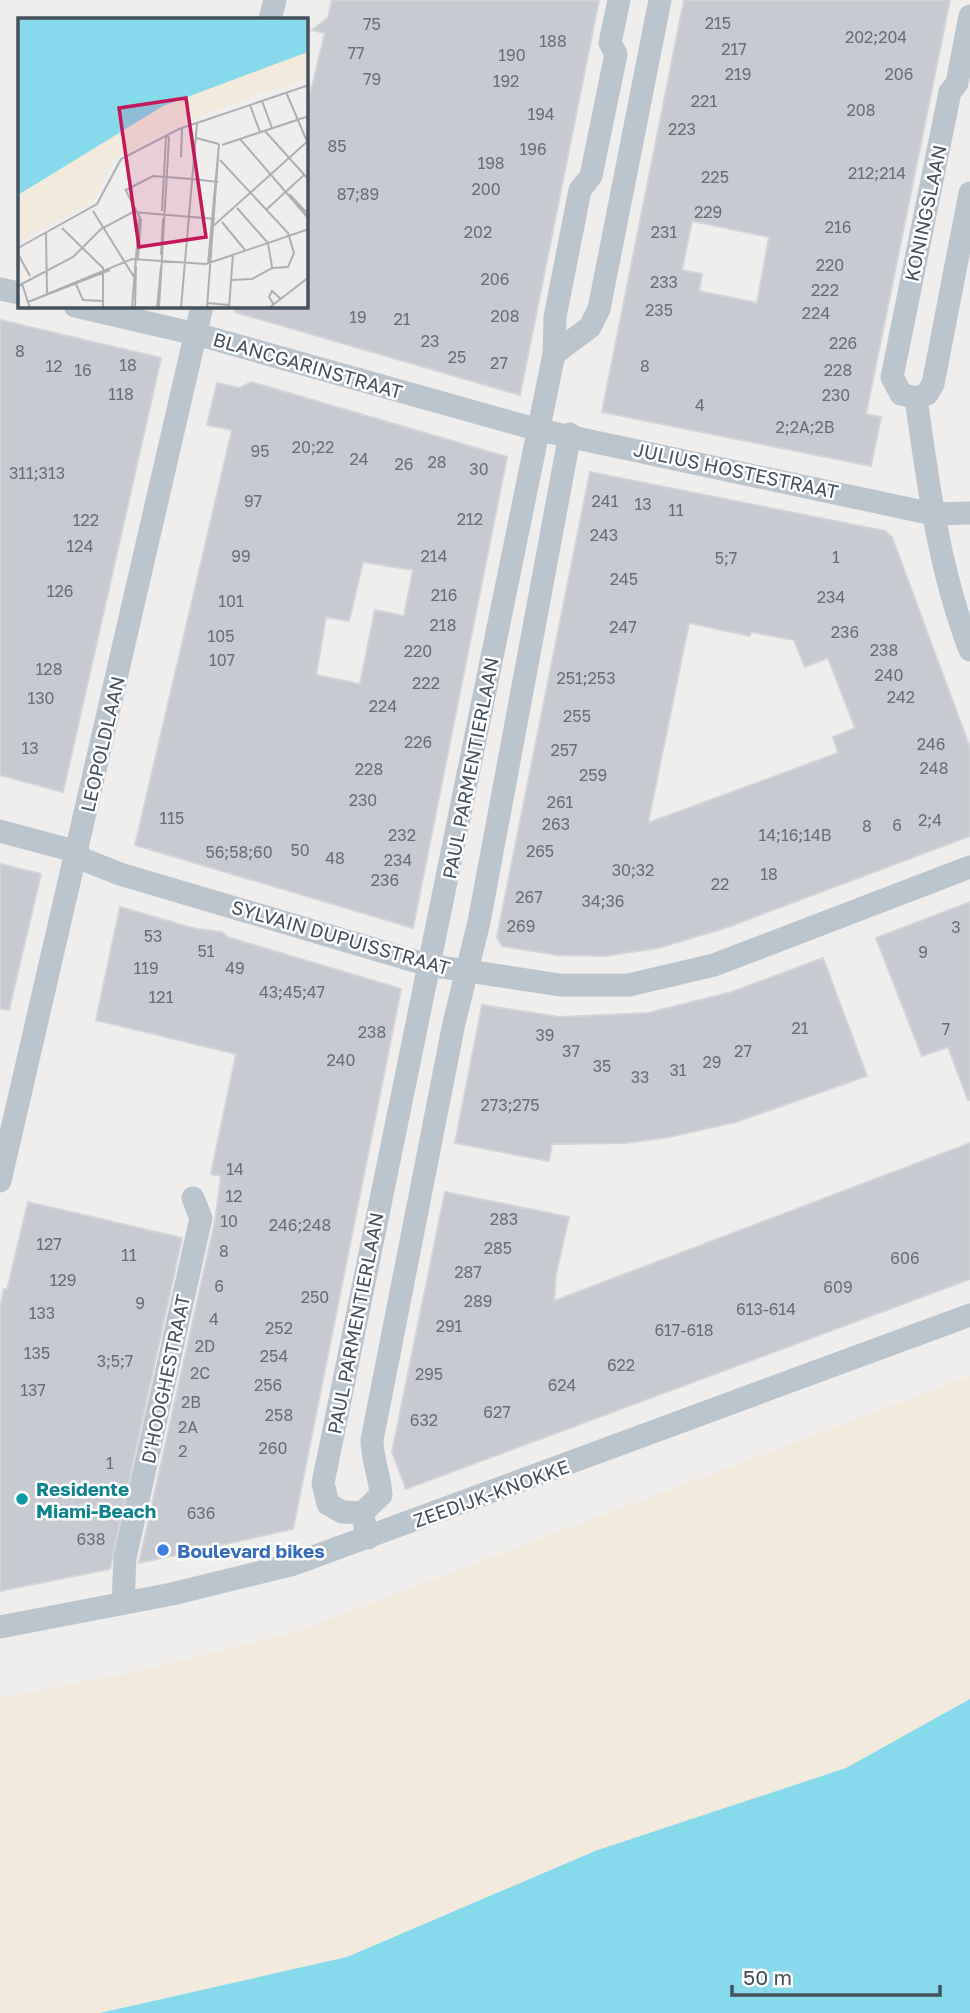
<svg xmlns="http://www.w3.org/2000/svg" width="970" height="2013" font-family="'Golos Text',sans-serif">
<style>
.sand{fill:#f2ebdd}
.water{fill:#87d9ec}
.building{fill:#c7cad0;stroke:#d1d4d9;stroke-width:2;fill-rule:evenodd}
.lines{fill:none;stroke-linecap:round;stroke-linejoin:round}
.minor{stroke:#bbc5cd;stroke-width:23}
.culture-dot{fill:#0f9aa8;stroke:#fff;stroke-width:2.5}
.shop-dot{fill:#3f7fe0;stroke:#fff;stroke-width:2.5}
.labels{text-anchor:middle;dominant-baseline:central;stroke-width:5;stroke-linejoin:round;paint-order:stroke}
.number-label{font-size:16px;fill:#666f78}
.street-label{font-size:19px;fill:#45515b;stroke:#fff}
.culture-label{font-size:19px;font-weight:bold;fill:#0d838f;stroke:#fff;text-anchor:start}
.shop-label{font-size:19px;font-weight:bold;fill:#366cbe;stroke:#fff;text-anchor:start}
.inset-road{fill:none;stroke:#acafb3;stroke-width:2}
.view{fill:#c2185b;fill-opacity:0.15;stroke:#c2185b;stroke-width:3.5}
.inset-edge{fill:none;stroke:#45515b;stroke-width:3.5}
</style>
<rect width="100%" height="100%" fill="#f0eded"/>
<!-- sand -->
<polygon class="sand" points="970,1376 970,1699 846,1768 595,1851 347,1957 100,2013 0,2013 0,1698 129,1673 295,1632"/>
<!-- water -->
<polygon class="water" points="970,1699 970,2013 100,2013 347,1957 595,1851 846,1768"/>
<!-- building -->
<g class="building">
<polygon points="332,0 599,0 520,395 235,312 236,306 306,306 306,111 325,33 312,30 328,18"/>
<path d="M684,0H950L866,414L881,417L871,466L602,412ZM692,221L769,237L757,303L699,291L702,274L682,270Z"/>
<polygon points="0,320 161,358 63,792 0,775"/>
<path d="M251,382L507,457L413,928L135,845L232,430L207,425L217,383L240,388ZM363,562L413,570L404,616L375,610L360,684L316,675L326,617L349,621Z"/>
<path d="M590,472L885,531L892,537L970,748V836L725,928L658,948L604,956L557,955L502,946L497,937ZM689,623L750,636L751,632L794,640L805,667L828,658L855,728L833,737L838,753L648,823Z"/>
<polygon points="0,864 41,874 9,1010 0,1009"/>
<polygon points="970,902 970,1100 968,1100 948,1047 922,1056 876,938"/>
<polygon points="120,907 196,929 222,932 227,937 401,989 293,1529 139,1563 215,1221 221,1176 211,1174 236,1054 96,1020"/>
<polygon points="823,958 867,1076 736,1122 669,1137 626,1143 552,1144 549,1161 455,1143 482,1005 559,1017 648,1013 732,992"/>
<polygon points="970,1143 970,1279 406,1489 392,1452 445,1192 569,1217 556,1274 554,1301"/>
<polygon points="28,1202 182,1238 110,1569 0,1591 0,1308 4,1289 7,1290"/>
</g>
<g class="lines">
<!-- minor -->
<g class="minor">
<polyline points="970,16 957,83 950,92 892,377 901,394 916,398 927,394 933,384 970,193"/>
<polyline points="270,19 275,0"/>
<polyline points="0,289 19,293"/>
<polyline points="75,306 196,334 539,430 933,514 970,513"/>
<polyline points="554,354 590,327 599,309 660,0"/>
<path d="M916,398C928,484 939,569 970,650"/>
<polyline points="0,831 78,852"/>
<polyline points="77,857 120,874 428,965 560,985 629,985 714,965 970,867"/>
<polyline points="0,1181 202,306"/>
<path d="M362,1513L381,1495C380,1476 372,1459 372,1440L454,1023L479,922L570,434"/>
<polyline points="368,1538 362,1513 342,1512 328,1504 323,1483 554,354 555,317 580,190 591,176 616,54 610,43 619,0"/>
<polyline points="123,1603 125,1558 201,1218 193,1198"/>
<polyline points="0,1627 172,1594 294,1564 970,1315"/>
</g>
</g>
<!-- markers -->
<circle class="culture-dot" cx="22" cy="1499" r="7"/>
<circle class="shop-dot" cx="163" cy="1550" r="7"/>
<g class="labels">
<!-- number labels -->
<g class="number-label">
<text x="718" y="23">215</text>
<text x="372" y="24">75</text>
<text x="876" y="37">202;204</text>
<text x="553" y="41">188</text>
<text x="734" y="49">217</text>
<text x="356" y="53">77</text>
<text x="512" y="55">190</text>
<text x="738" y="74">219</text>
<text x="899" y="74">206</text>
<text x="372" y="79">79</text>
<text x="506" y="81">192</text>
<text x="704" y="101">221</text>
<text x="861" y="110">208</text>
<text x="541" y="114">194</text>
<text x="682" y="129">223</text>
<text x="337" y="146">85</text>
<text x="533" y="149">196</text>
<text x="491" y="163">198</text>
<text x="877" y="173">212;214</text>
<text x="715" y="177">225</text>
<text x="486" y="189">200</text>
<text x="358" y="194">87;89</text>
<text x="708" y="212">229</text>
<text x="838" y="227">216</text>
<text x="478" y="232">202</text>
<text x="664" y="232">231</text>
<text x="830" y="265">220</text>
<text x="495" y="279">206</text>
<text x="664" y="282">233</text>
<text x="825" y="290">222</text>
<text x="659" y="310">235</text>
<text x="816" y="313">224</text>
<text x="505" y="316">208</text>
<text x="358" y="317">19</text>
<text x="402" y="319">21</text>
<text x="430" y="341">23</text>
<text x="843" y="343">226</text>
<text x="20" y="351">8</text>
<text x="457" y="357">25</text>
<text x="499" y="363">27</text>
<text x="128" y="365">18</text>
<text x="54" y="366">12</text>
<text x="645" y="366">8</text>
<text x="83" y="370">16</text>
<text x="838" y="370">228</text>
<text x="121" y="394">118</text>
<text x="836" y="395">230</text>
<text x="700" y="405">4</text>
<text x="805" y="427">2;2A;2B</text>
<text x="313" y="447">20;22</text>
<text x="260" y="451">95</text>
<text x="359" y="459">24</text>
<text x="437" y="462">28</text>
<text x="404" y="464">26</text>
<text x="479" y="469">30</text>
<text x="37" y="473">311;313</text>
<text x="253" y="501">97</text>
<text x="605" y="501">241</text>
<text x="643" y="504">13</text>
<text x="676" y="510">11</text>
<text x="470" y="519">212</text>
<text x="86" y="520">122</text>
<text x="604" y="535">243</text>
<text x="80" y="546">124</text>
<text x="241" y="556">99</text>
<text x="434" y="556">214</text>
<text x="836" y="557">1</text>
<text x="726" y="558">5;7</text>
<text x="624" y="579">245</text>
<text x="60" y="591">126</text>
<text x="444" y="595">216</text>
<text x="831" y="597">234</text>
<text x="231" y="601">101</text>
<text x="443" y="625">218</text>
<text x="623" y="627">247</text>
<text x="845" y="632">236</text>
<text x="221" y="636">105</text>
<text x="884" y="650">238</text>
<text x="418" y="651">220</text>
<text x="222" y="660">107</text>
<text x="49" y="669">128</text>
<text x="889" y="675">240</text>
<text x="586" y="678">251;253</text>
<text x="426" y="683">222</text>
<text x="901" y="697">242</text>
<text x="41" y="698">130</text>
<text x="383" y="706">224</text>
<text x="577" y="716">255</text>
<text x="418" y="742">226</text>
<text x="931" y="744">246</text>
<text x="30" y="748">13</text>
<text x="564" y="750">257</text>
<text x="934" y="768">248</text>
<text x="369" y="769">228</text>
<text x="593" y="775">259</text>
<text x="363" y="800">230</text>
<text x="560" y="802">261</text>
<text x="172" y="818">115</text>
<text x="930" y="820">2;4</text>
<text x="556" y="824">263</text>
<text x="897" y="825">6</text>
<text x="867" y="826">8</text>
<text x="402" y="835">232</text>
<text x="795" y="835">14;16;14B</text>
<text x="300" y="850">50</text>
<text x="540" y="851">265</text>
<text x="239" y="852">56;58;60</text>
<text x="335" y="858">48</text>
<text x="398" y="860">234</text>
<text x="633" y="870">30;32</text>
<text x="769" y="874">18</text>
<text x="385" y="880">236</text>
<text x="720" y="884">22</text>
<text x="529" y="897">267</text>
<text x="603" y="901">34;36</text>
<text x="521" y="926">269</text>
<text x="956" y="927">3</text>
<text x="153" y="936">53</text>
<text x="206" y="951">51</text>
<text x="923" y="952">9</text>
<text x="146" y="968">119</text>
<text x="235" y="968">49</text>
<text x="292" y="992">43;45;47</text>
<text x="161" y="997">121</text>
<text x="800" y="1028">21</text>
<text x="946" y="1029">7</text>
<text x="372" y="1032">238</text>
<text x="545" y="1035">39</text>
<text x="571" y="1051">37</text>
<text x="743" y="1051">27</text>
<text x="341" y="1060">240</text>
<text x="712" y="1062">29</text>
<text x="602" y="1066">35</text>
<text x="678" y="1070">31</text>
<text x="640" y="1077">33</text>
<text x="510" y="1105">273;275</text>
<text x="235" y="1169">14</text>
<text x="234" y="1196">12</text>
<text x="504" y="1219">283</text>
<text x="229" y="1221">10</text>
<text x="300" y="1225">246;248</text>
<text x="49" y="1244">127</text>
<text x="498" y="1248">285</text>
<text x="224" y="1251">8</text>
<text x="129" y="1255">11</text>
<text x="905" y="1258">606</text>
<text x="468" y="1272">287</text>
<text x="63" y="1280">129</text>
<text x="219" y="1286">6</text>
<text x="838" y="1287">609</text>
<text x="315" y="1297">250</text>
<text x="478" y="1301">289</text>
<text x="140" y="1303">9</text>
<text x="766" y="1309">613-614</text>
<text x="42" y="1313">133</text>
<text x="214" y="1319">4</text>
<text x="449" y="1326">291</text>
<text x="279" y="1328">252</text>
<text x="684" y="1330">617-618</text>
<text x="205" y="1346">2D</text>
<text x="37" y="1353">135</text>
<text x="274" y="1356">254</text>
<text x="115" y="1361">3;5;7</text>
<text x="621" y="1365">622</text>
<text x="200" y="1373">2C</text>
<text x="429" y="1374">295</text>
<text x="268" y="1385">256</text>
<text x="562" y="1385">624</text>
<text x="33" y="1390">137</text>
<text x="191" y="1402">2B</text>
<text x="497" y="1412">627</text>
<text x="279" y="1415">258</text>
<text x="424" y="1420">632</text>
<text x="188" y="1427">2A</text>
<text x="273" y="1448">260</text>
<text x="183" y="1451">2</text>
<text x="110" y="1463">1</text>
<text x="201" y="1513">636</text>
<text x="91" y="1539">638</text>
</g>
<!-- street labels -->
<g class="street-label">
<text transform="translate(925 213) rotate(-78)">KONINGSLAAN</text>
<text transform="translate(308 365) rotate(16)">BLANCGARINSTRAAT</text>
<text transform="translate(736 470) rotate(12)">JULIUS HOSTESTRAAT</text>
<text transform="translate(102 744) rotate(-77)">LEOPOLDLAAN</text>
<text transform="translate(470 768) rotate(-79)">PAUL PARMENTIERLAAN</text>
<text transform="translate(341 937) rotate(16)">SYLVAIN DUPUISSTRAAT</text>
<text transform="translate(355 1323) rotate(-79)">PAUL PARMENTIERLAAN</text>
<text transform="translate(165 1379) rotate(-78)">D'HOOGHESTRAAT</text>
<text transform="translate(491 1493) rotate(-20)">ZEEDIJK-KNOKKE</text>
</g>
<!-- culture labels -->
<g class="culture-label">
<text x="36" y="1488">Residente<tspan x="36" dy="22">Miami-Beach</tspan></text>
</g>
<!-- shop labels -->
<g class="shop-label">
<text x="177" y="1550">Boulevard bikes</text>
</g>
</g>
<!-- overview -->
<g transform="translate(18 18)">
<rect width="290" height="290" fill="#f0eded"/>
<path d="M290,34V60L243,76L237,71V78L152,110L94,142L77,182L0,225V177L71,130L145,88Z" fill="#f2ebdd"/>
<path d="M0,0H290V34L145,88L0,177Z" fill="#87d9ec"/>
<path class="inset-road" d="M268,74L291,128M244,83L254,110M232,87L242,114M247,113L291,162M178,120L201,126M222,121L291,201M204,127L291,98M163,139L164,110M202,142L270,215L276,235L270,249L254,250L234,261L213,262M174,161L200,164M107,171L123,202L120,241M108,172L135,158L174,161M271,176L291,197M219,190L250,225L254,249M249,191L286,157M75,193L116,259M144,193L148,119M204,204L227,232M194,209L291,122M44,210L85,250V290M28,215L29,275M0,230L79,186L103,141L161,111L291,67M0,236L12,258M143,237L145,201M190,246L201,126M4,266L12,290M58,266L65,282L85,283M0,268L55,239L83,211L115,194L197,201M10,284L114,241L188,246L291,211M10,284L92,252M189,285L211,287M256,287L251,279L254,273L263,281M114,290L121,201M117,290L118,248M139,290L143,249M141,290L151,120L148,117M163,290L179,105M189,290L201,126M211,290L215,236M251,290L291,259"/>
<path class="view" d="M168,80L188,219L121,229L101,90Z"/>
<rect width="290" height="290" class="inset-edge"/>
</g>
<!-- scale -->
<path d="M732 1985v10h208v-10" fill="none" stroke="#45515b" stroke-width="3.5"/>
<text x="743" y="1985" font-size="21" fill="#45515b" stroke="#ffffff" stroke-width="5" paint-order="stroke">50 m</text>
</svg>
